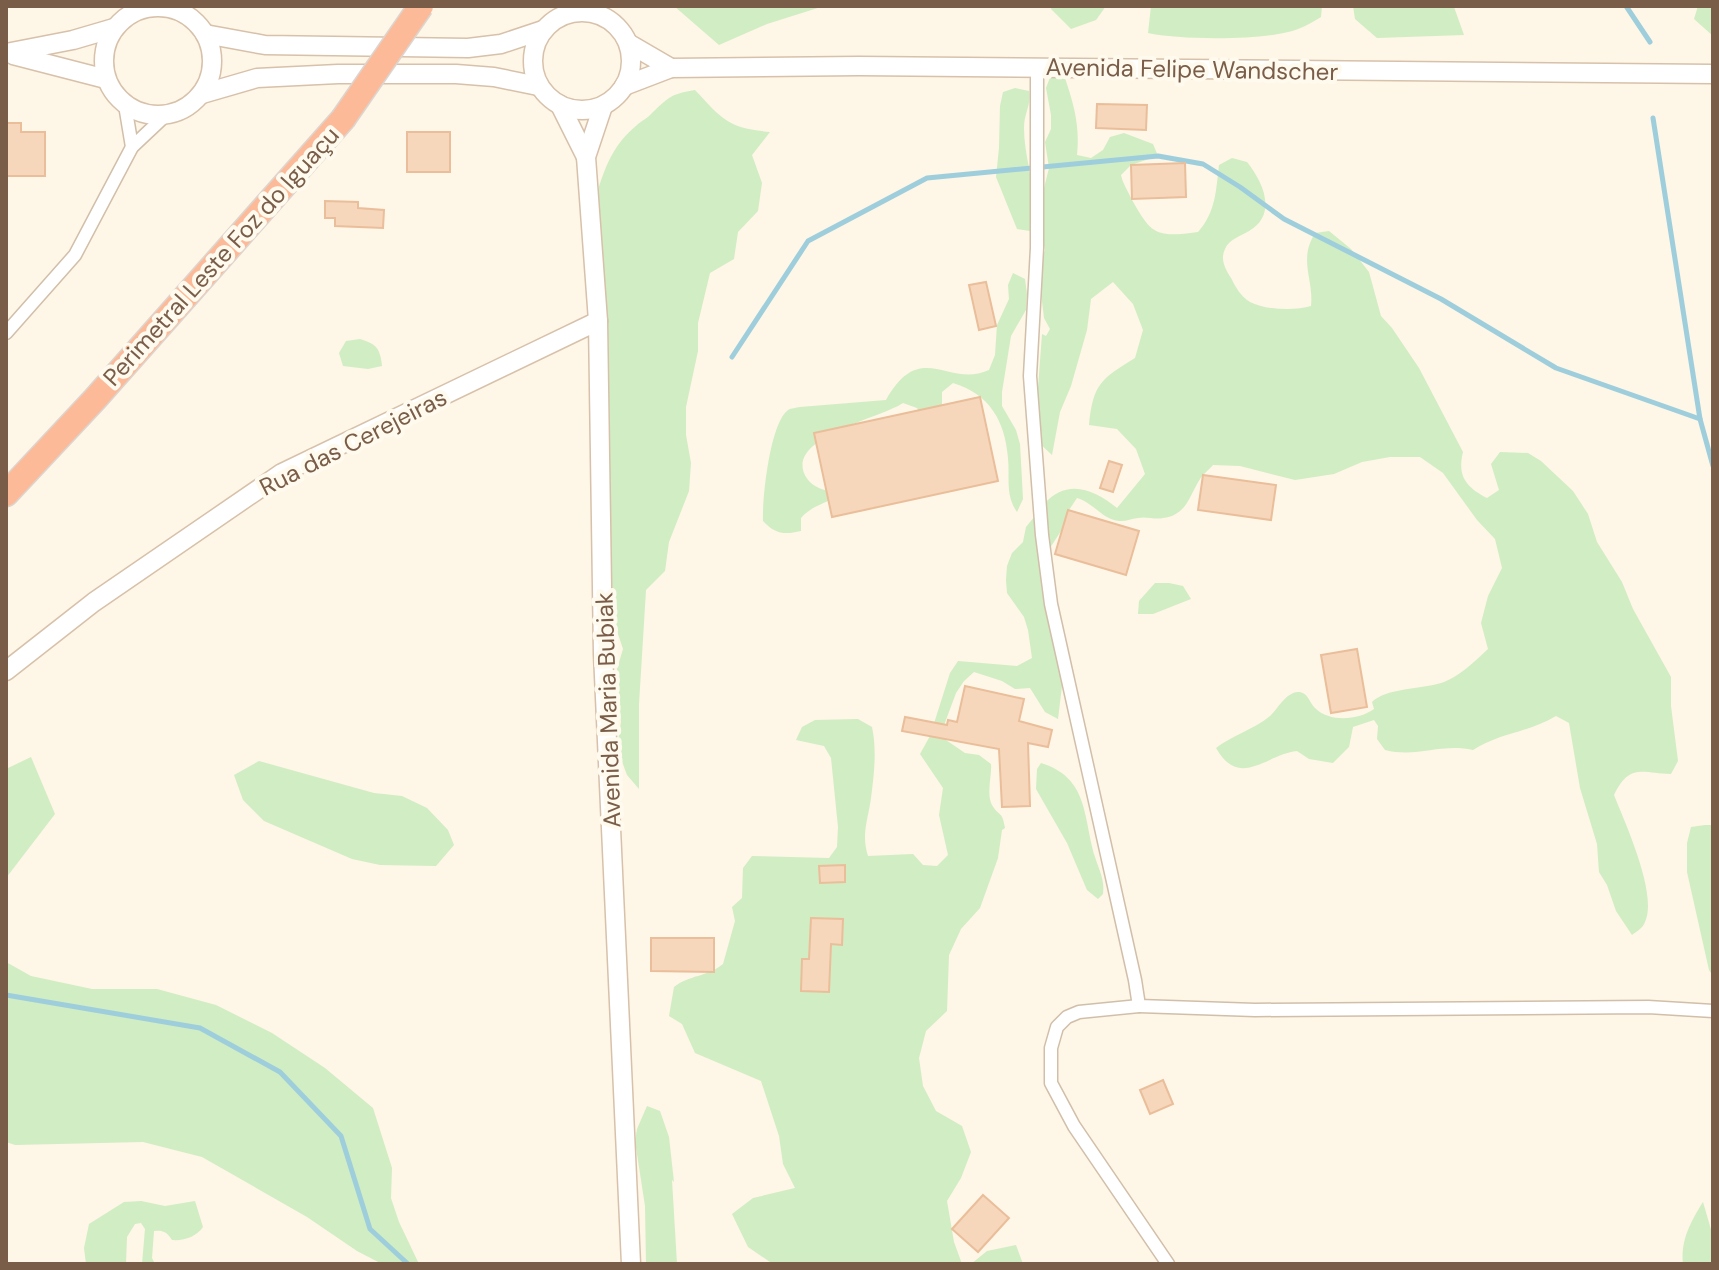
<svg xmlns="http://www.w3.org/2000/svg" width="1719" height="1270" font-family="'DM Sans',sans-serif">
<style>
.green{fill:#d1edc3}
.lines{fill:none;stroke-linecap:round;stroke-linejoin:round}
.stream{stroke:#9ecedc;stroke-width:5}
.building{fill:#f6d7bb;stroke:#eabe9a;stroke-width:2}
.street-casing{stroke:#d1bfaa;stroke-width:15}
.secondary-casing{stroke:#d7c1aa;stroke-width:21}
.highway-casing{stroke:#dcd5cf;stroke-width:27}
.street{stroke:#fff;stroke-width:12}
.secondary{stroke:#fff;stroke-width:18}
.highway{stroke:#fdba98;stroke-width:24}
.highway-bridge-casing{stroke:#dcd5cf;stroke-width:27;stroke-linecap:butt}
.highway-bridge{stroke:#fdba98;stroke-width:24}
.labels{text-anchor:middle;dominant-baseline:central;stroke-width:8;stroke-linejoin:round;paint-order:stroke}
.street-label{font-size:24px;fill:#7a5d48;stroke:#fffaee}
</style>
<rect width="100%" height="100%" fill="#fef6e6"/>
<!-- green -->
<g class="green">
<polygon points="674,6 824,6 767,24 719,45"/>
<polygon points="1052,6 1106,6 1096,20 1071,29 1051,9"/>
<path d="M1151,6H1322L1321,17C1314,21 1306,26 1298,29C1268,41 1180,40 1148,33Z"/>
<polygon points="1353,6 1450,6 1454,7 1464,35 1377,38 1355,19"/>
<polygon points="1698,6 1713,6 1713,36 1694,19"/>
<path d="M1051,75H1061L1065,78C1074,105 1080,126 1077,155L1091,158L1103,150L1110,137L1124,133L1153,144L1158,156L1131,165L1121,175C1123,184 1127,189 1131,198C1151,234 1155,238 1198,232C1216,212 1216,190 1219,165L1232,158L1247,162C1263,182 1278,214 1249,231C1241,236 1229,239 1225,249C1220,259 1225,269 1231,278C1235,286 1241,297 1250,302C1265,310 1295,311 1311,306C1314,278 1298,261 1315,233L1329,231L1351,249L1369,272L1381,316L1392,328L1419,368L1463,452C1457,476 1466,487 1487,498L1499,490L1491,464L1500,452L1528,453L1541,461L1573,491L1588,514L1597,542L1622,582L1633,609L1671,677V706L1678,761L1671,774C1643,774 1630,762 1614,795C1625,823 1658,894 1645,922C1643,928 1637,931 1632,935L1616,911L1607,885L1599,872L1597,844L1580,788L1569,723L1556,716C1530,732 1499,733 1473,750C1440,743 1418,758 1385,750L1377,739L1378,726L1374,720L1353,727L1349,747L1333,763L1309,759L1297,751C1266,754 1240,790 1216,748C1231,736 1253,730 1270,716C1278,709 1285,693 1298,692C1308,692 1309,702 1315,708C1330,723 1359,720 1374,709L1372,702C1386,688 1422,689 1441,683C1458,678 1475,661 1488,649L1481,623L1488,596L1502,568L1495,539L1477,520L1443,473L1420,457H1390L1362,462L1334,474L1295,480L1240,466L1213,465C1209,470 1203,474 1200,479C1189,496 1187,515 1163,518C1155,520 1146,516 1138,518C1129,519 1124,523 1114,520C1100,516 1093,503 1077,498L1067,513L1063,528L1048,551L1043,505C1067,478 1093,489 1117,508L1145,474L1136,449L1117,429L1089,425C1093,384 1101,379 1135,358L1143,330L1133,304L1113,282L1091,299L1087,330L1071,386L1060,412L1052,455L1037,441L1036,415L1042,334L1046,336L1050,329L1044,318L1039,276L1040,263L1045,250L1042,237V196L1049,168L1045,142L1051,129V115L1046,88Z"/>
<path d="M1015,88L1029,91C1031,108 1024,112 1024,128C1024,163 1041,197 1030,231L1017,229L996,177L999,148L1000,106L1003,92Z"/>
<path d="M695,90C723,120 728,128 770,132L752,155L762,183L758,211L738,232L734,259L710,273L698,323V351L686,407V435L691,463L689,491L669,542L665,571L646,590L639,704V789L627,775L617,748L621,722L617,669L623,649L617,631L608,574L612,555L608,527L609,406L605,380L598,190C606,164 615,143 637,125C641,121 648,118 652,113C669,97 671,94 695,90Z"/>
<path d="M1013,273L1025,279L1027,294L1026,310L1011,336L1002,392V406L1016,430L1020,444L1023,499L1017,512C1005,495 1010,478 1008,458C1005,420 989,394 953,383L942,392V421L924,420L917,408L903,403C881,418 790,436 804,473C810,488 826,491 840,493C826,505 813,504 801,518V531C784,535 775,534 763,521C762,499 770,423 788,410C791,408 796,408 800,407L886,400C921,338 948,389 989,370L995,355L997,325L1009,299L1008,285Z"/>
<path d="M360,339C377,344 380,349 382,366L368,369L343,366L339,353L346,341Z"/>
<path d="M1035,516L1042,591L1052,617L1050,631L1060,659L1062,686L1058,719L1045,712L1030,688L1015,689L1002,681L974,672L964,681L956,693L940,736L965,753L979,755L991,764C992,776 986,794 992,805C1000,818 1002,810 1005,828L1002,830L998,858L980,908L961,929L949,955L947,1011L926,1031L919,1058L923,1086L936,1111L962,1126L971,1152L961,1178L947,1201L954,1242L962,1264H773L748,1247L732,1214L753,1198L795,1188L783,1164L779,1136L761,1081L695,1053L682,1024L669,1016L674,987C689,975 707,977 723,964L735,921L732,907L742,898L743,868L752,856L829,858L837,847L838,827L831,758L824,746L796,740L802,727L815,720L858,719L872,727C877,751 874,774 871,798C868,820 861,834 868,856L913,854L923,865L937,866L948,855L939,815L943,788L920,754L930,736L950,673L958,661L1017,666L1032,658L1028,630L1024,617L1007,593L1006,580L1007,566L1012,553L1023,542L1026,527Z"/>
<polygon points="1155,583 1169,583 1183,586 1191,599 1153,614 1138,614 1139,601"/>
<polygon points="31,757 55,814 6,878 6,769"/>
<polygon points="259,761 374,793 402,796 427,808 448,830 454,845 436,866 380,865 352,859 264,821 243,800 234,775"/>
<path d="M1041,763C1089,778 1083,817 1095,857C1099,870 1105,880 1103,894L1098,899L1087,890L1067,843L1036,789L1037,769Z"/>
<polygon points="1705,825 1713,825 1713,976 1709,970 1687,872 1687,843 1691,827"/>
<polygon points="6,962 31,976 92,989 157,989 216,1005 272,1033 325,1068 373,1108 392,1168 391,1198 399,1222 419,1264 382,1264 357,1251 307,1217 202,1157 143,1142 15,1145 6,1142"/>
<polygon points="647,1106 660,1111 669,1137 674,1182 672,1180 677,1264 646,1264 645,1206 635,1141 637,1129"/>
<path d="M141,1201L165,1206L195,1201L203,1227C196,1237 184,1241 172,1240C167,1232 163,1230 154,1231L152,1258L155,1264H142L145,1229L141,1223L135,1224L127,1237L126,1264H86L84,1248L89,1224L124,1202Z"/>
<path d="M1703,1202L1712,1233L1713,1264H1683C1680,1241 1691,1221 1703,1202Z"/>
<polygon points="1016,1245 1023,1264 971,1264 987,1251"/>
</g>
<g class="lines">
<!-- stream -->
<g class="stream">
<polyline points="1626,6 1650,42"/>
<polyline points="1653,118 1700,419 1713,466"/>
<polyline points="732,357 808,241 927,178 1158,156 1203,164 1240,187 1284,219 1441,299 1556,368 1700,419"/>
<polyline points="6,995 200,1028 280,1072 341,1136 370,1229 408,1264"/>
</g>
</g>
<!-- building -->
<g class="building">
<polygon points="1097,104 1147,105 1146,130 1096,128"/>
<polygon points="6,123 21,123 21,132 45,132 45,176 6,176"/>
<rect x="407" y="132" width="43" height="40"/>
<polygon points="1185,163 1186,197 1132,199 1131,165"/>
<polygon points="325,201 358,202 358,208 384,210 383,228 335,226 335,218 325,218"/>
<polygon points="986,282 996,326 979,330 969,285"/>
<polygon points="980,397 998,481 832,517 814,433"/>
<polygon points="1109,461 1122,465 1113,492 1100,488"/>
<polygon points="1203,475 1276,485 1271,520 1198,510"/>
<polygon points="1068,510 1139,531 1126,575 1055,554"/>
<polygon points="1357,649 1367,707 1331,713 1321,655"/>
<polygon points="965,686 1024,699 1019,721 1052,730 1048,747 1028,743 1030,806 1002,807 999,749 902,731 905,717 947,725 948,720 957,722"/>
<polygon points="845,865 845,882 820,883 819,866"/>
<polygon points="811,918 843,919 842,945 831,944 829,992 801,991 802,959 809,959"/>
<polygon points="651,938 714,938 714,972 651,971"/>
<polygon points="1163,1080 1173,1104 1150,1114 1140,1090"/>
<polygon points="983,1195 1009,1218 978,1252 952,1229"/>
</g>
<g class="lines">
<defs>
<g id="street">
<polyline points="1037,67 1037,248 1030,376 1042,535 1051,604 1135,980 1139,1006 1255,1010 1648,1007 1713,1011"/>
<polyline points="125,105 132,147"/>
<polyline points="6,333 75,255 132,147 166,115"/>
<polyline points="1139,1006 1079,1012 1067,1017 1057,1027 1051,1048 1051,1083 1074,1126 1168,1264"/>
</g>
<g id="secondary">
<circle cx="158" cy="61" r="54"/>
<circle cx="582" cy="61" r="49"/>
<polyline points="205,34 265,45 468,48 501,44 543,30"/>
<polyline points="628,43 671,68"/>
<polyline points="6,53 73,40 114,28"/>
<polyline points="13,55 106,79"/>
<polyline points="624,86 671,68 859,66 1713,74"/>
<polyline points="202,94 257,78 338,74 456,74 494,77 538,86"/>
<polyline points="560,105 586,157"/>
<polyline points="603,106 586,157 598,321 603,654 631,1264"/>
<polyline points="6,671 94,602 282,473 598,321"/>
</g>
<polyline id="highway" points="6,494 95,399 343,119"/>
</defs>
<!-- street casing -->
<use href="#street" class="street-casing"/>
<!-- secondary casing -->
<use href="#secondary" class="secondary-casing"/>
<!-- highway casing -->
<use href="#highway" class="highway-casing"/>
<!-- street -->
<use href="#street" class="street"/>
<!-- secondary -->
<use href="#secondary" class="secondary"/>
<!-- highway -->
<use href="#highway" class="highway"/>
<defs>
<polyline id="highway-bridge" points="343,119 421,6"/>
</defs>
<!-- highway-bridge casing -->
<use href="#highway-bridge" class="highway-bridge-casing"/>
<!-- highway-bridge -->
<use href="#highway-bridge" class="highway-bridge"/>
</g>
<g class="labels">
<!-- street labels -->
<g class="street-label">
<text transform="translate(1192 69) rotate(1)">Avenida Felipe Wandscher</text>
<text transform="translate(221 256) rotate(-48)">Perimetral Leste Foz do Iguaçu</text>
<text transform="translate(353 442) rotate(-27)">Rua das Cerejeiras</text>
<text transform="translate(608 710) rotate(-92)">Avenida Maria Bubiak</text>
</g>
</g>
<!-- border -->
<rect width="1719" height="1270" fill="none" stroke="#7a5d48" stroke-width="16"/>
</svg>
